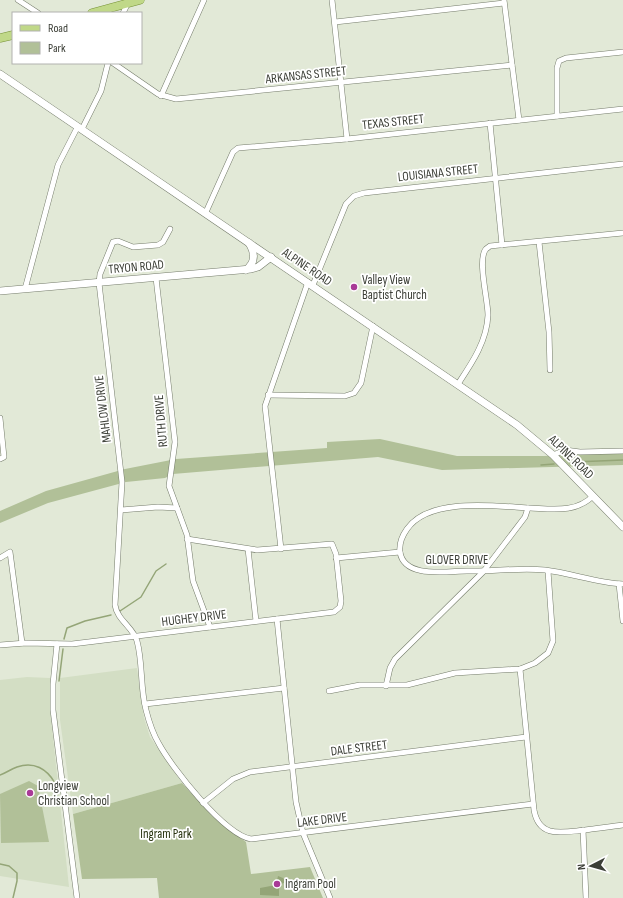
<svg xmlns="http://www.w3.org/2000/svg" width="623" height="898" font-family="'Sofia Sans Condensed',sans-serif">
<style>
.built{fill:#d3dec4}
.green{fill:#b1c098}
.water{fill:#94a577}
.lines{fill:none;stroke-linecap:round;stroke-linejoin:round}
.stream{stroke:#94a577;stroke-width:1.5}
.street-casing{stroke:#757c6b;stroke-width:6}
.secondary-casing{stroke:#757c6b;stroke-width:8}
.primary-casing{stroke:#769137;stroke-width:9}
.street{stroke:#fff;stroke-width:5}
.secondary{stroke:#fff;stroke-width:7}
.primary{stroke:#c0d888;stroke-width:8}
.poi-dot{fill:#a93a97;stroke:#fff;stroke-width:1.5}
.labels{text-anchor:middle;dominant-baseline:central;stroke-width:3.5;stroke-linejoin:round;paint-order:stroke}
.street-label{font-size:13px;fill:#3b3e36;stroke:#fff}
.poi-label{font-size:13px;fill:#3b3e36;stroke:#fff;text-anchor:start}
.park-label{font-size:13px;fill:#242f0b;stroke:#fff}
</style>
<rect width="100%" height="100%" fill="#e2e9d7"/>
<!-- built -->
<g class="built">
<polygon points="137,668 144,718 150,737 182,783 73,814 60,720 60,678"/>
<polygon points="27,677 50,678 50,709 69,887 0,876 0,680"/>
</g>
<!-- green -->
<g class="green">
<polygon points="380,439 457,456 544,456 623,452 623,465 442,470 378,457 173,474 165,478 126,482 48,503 0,523 0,511 46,491 125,469 176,459 327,448 327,442"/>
<polygon points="29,781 38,786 49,842 1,843 0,794"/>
<polygon points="182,783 212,816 246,842 251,874 310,867 323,898 159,898 157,878 82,879 73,814"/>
</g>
<!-- water -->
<polygon class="water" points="278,876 283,878 286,882 279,885 279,896 260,895 260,888 276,885"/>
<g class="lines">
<!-- stream -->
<g class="stream">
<polyline points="574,462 623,460"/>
<polyline points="541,465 554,464"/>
<polyline points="120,611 141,597 156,571 166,564"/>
<polyline points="64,639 67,628 85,621 111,615"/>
<polyline points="59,681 63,649"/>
<path d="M0,775C6,773 11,769 17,767C34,761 47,769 55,783H58"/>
<polyline points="0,864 9,866 17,873 17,881 13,898"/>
</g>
<defs>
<g id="street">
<polyline points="18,0 38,13"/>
<polyline points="332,0 347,139"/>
<polyline points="504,0 519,120"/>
<polyline points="123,13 128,3"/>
<polyline points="335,22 504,3"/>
<polyline points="113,63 158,94 176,99 512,65"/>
<polyline points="161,96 204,0"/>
<polyline points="557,116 557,68 559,61 566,58 623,52"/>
<polyline points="490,123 502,245"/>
<polyline points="82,129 101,91 108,63"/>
<polyline points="206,212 233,152 238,148 347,139 623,109"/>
<path d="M170,229L163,242L158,245L133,247L118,241L113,242L100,274L99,283L122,482L115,605C117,620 133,627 137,641C143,663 140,688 146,710C149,722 153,734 159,744C172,768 224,834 251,839L533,804"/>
<polyline points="539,242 549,332 550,370"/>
<polyline points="156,278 175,442 169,486 187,535 193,581 210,627"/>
<polyline points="313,285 346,204 354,196 364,193 623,164"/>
<polyline points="25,289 58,165 78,126"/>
<path d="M458,384C472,363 487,341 488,315C488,300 477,259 486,249L490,246L623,233"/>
<polyline points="268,395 345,396 354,393 361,383 373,326"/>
<polyline points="0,418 4,457 0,459"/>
<polyline points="553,455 565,450 580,452 623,451"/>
<path d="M593,496C576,513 553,509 530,508C495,506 429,497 407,529C402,536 399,544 400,552C404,579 447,571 467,571C493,572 519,567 545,570C571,573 597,583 623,584"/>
<polyline points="121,510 158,507 177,508"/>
<polyline points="248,549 256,621"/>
<polyline points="281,549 265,406 308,282"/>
<polyline points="0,558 10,552 22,643"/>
<polyline points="336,558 400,552"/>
<polyline points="619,584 623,621"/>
<polyline points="277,619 296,802 303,833 330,898"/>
<polyline points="57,644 53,684 53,710 77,898"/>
<polyline points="0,645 26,643 72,644 334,612 340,607 341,601 336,554 332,544 257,550 187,539"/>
<path d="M520,669L534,810C539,839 563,832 585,830C598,828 610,827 623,825"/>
<polyline points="386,686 390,668 395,659 483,572 525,517 528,508"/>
<polyline points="329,691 360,685 407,685 455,673 520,669 535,663 548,653 553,641 548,571"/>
<polyline points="145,704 284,688"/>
<polyline points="203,803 233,779 250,772 526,737"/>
<polyline points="583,830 586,898"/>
</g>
<g id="secondary">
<polyline points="0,74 517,425 553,455 623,527"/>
<path d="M246,270C256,262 255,253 249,243"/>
<polyline points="0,291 251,269 258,267 271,257"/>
</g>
<g id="primary">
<polyline points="92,13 140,0"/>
<polyline points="0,38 13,35"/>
</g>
</defs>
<!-- street casing -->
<use href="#street" class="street-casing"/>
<!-- secondary casing -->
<use href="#secondary" class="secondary-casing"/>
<!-- primary casing -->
<use href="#primary" class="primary-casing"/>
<!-- street -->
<use href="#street" class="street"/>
<!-- secondary -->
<use href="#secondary" class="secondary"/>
<!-- primary -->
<use href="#primary" class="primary"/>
</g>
<!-- markers -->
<g class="poi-dot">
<circle cx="354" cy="287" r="4"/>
<circle cx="30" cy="793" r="4"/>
<circle cx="277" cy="884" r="4"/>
</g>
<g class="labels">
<!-- street labels -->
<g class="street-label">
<text transform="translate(306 75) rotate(-6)">ARKANSAS STREET</text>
<text transform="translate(393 122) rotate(-6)">TEXAS STREET</text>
<text transform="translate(438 173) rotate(-6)">LOUISIANA STREET</text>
<text transform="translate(136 267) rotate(-5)">TRYON ROAD</text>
<text transform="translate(307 267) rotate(34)">ALPINE ROAD</text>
<text transform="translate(103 409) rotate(-97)">MAHLOW DRIVE</text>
<text transform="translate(161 421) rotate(-95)">RUTH DRIVE</text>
<text transform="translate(571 457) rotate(44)">ALPINE ROAD</text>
<text x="457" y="560">GLOVER DRIVE</text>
<text transform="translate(194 618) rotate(-7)">HUGHEY DRIVE</text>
<text transform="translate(359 748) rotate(-7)">DALE STREET</text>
<text transform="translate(322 820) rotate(-7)">LAKE DRIVE</text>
</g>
<!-- poi labels -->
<g class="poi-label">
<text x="362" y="280">Valley View<tspan x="362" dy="15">Baptist Church</tspan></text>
<text x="38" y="786">Longview<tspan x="38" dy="15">Christian School</tspan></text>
<text x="285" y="884">Ingram Pool</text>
</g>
<!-- park labels -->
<g class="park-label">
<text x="166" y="834">Ingram Park</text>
</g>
</g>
<!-- legend -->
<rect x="12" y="12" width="130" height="52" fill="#ffffff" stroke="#b1b2af"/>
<rect x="20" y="25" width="20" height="6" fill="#c0d888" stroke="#b1b2af"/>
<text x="48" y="32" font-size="12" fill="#3b3e36">Road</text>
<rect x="20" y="42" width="20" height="12" fill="#b1c098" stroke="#b1b2af"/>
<text x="48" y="52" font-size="12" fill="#3b3e36">Park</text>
<!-- north arrow -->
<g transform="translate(591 866) rotate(264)" stroke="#ffffff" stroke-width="3" paint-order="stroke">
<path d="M0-3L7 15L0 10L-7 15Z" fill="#3b3e36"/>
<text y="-6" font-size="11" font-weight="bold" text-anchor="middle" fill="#3b3e36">N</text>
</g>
</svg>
